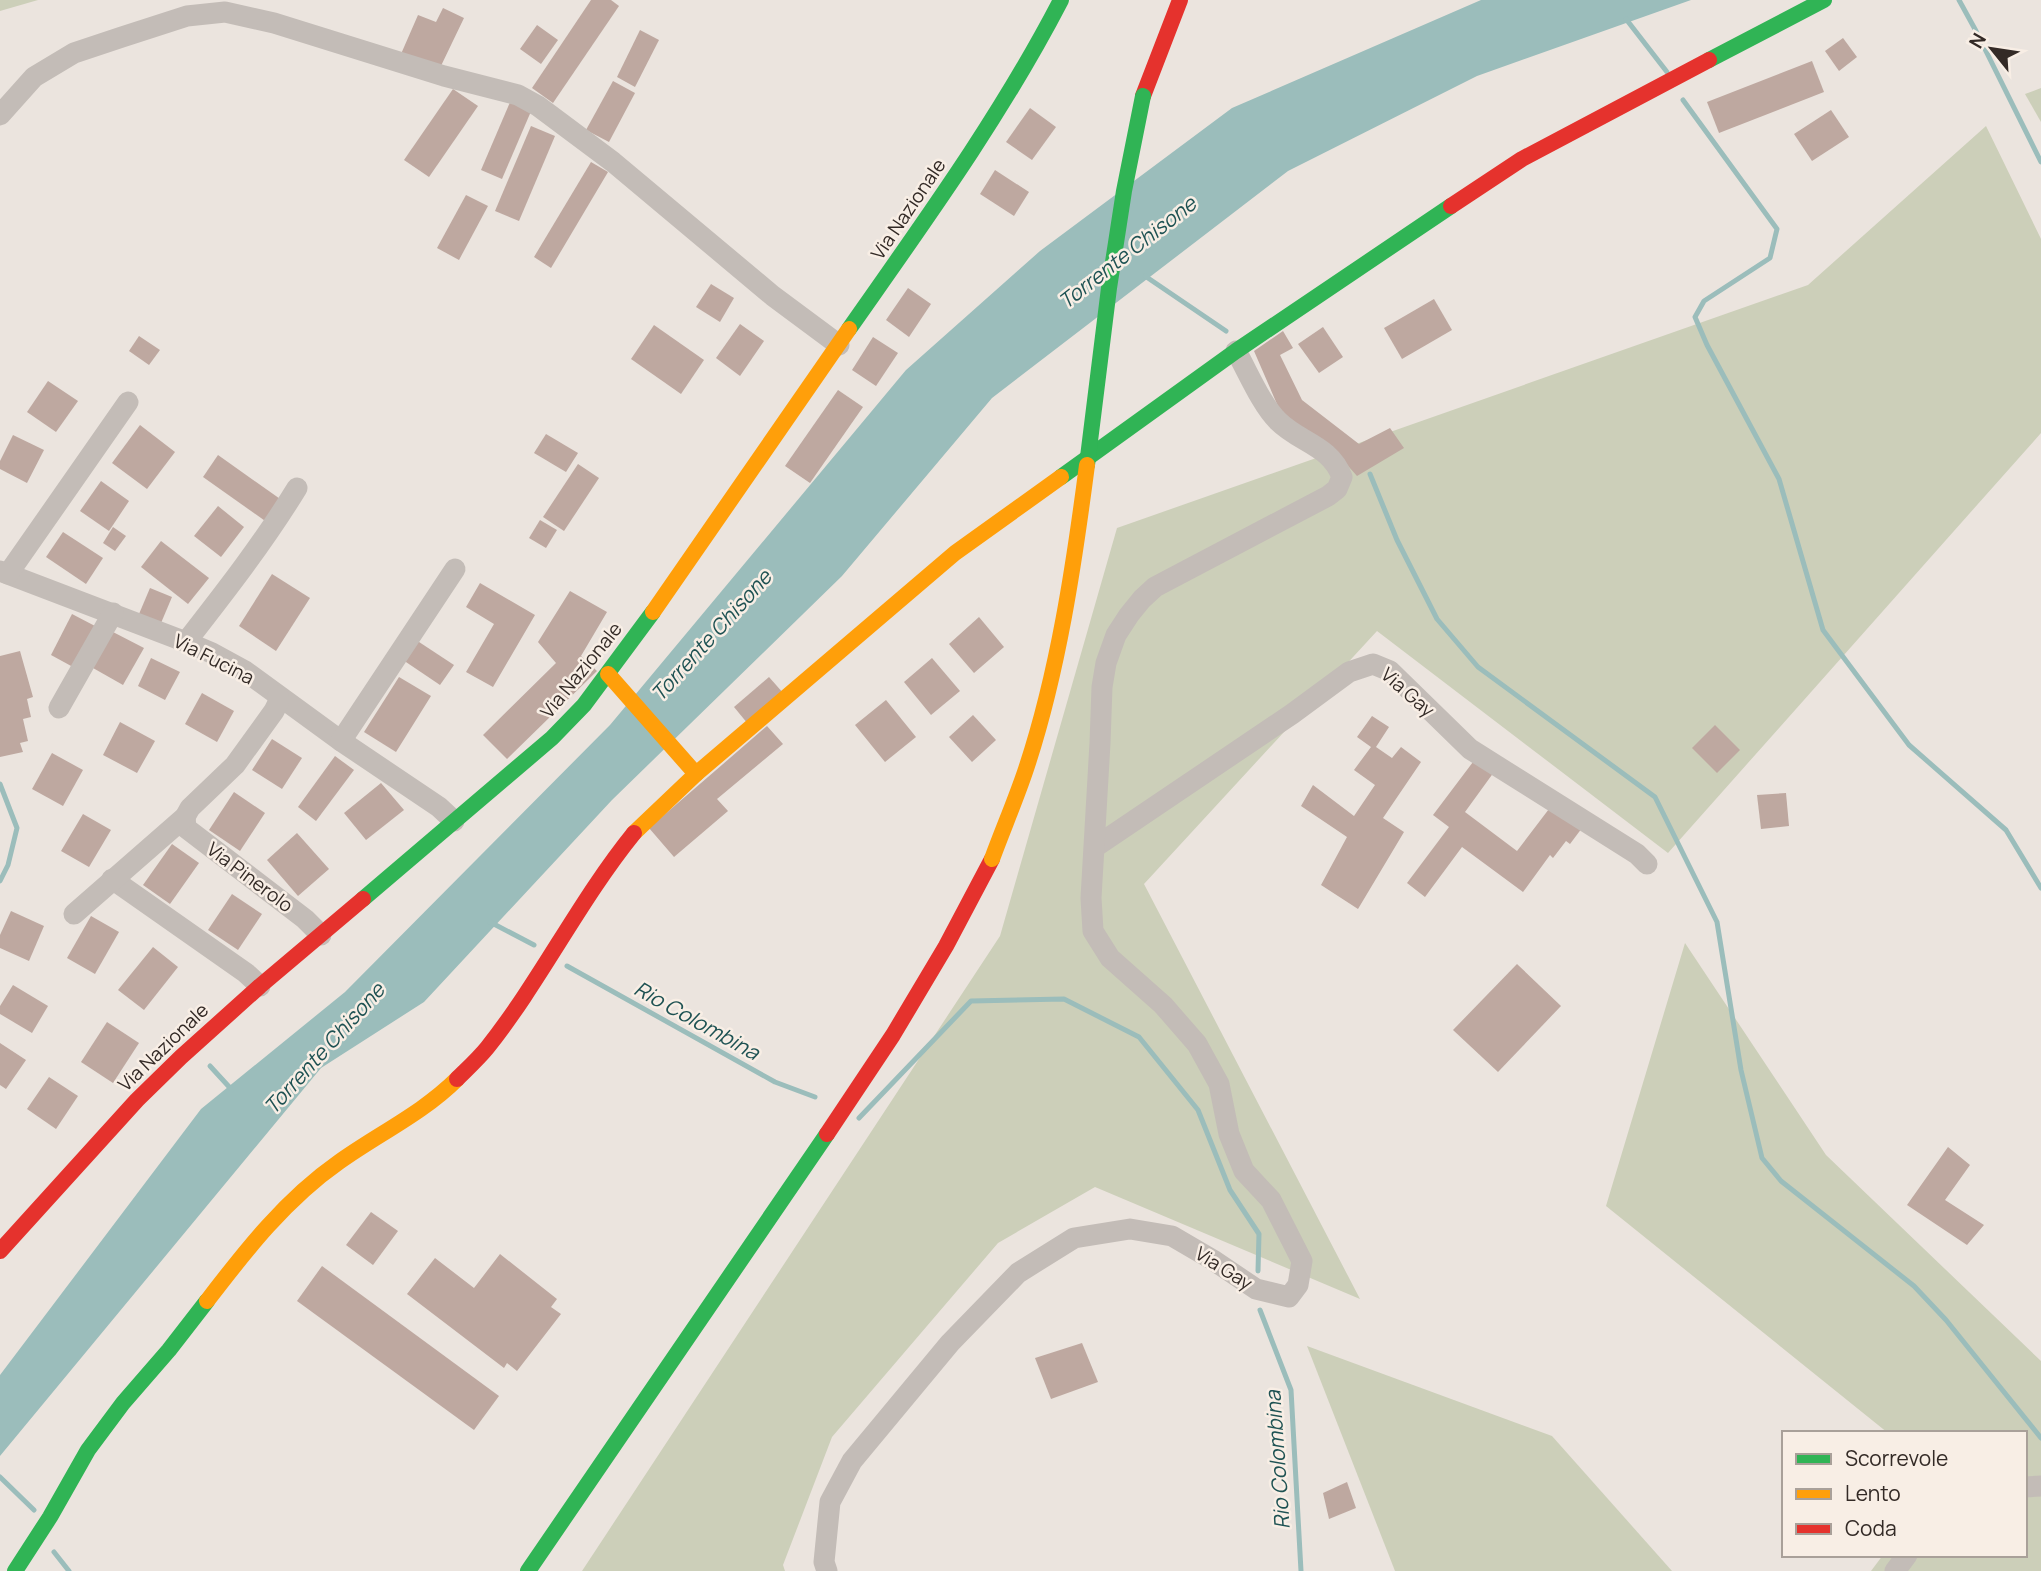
<svg xmlns="http://www.w3.org/2000/svg" width="2041" height="1571" font-family="Manrope,sans-serif">
<style>
.green{fill:#cccfb9}
.water{fill:#9bbdbb}
.lines{fill:none;stroke-linecap:round;stroke-linejoin:round}
.stream{stroke:#9bbdbb;stroke-width:5}
.building{fill:#bea8a0}
.street{stroke:#c3bcb7;stroke-width:21}
.fast{stroke:#30b455;stroke-width:16}
.slow{stroke:#ff9f0a;stroke-width:16}
.jam{stroke:#e5322d;stroke-width:16}
.fast-bridge{stroke:#30b455;stroke-width:16}
.slow-bridge{stroke:#ff9f0a;stroke-width:16}
.labels{text-anchor:middle;dominant-baseline:central;stroke-width:5;stroke-linejoin:round;paint-order:stroke}
.street-label{font-size:19px;fill:#332a26;stroke:#f8eee5}
.water-label{font-size:21px;font-style:italic;fill:#1e5253;stroke:#f8eee5}
</style>
<rect width="100%" height="100%" fill="#ebe4de"/>
<!-- green -->
<g class="green">
<polygon points="0,0 38,0 0,11"/>
<polygon points="2041,88 2041,122 2025,94"/>
<polygon points="1986,126 2041,239 2041,433 1668,853 1377,631 1144,884 1360,1299 1095,1187 998,1243 832,1437 783,1565 785,1571 582,1571 1000,936 1117,528 1808,285"/>
<polygon points="1685,943 1826,1155 2041,1361 2041,1571 1871,1571 1883,1555 2025,1555 2025,1433 1888,1433 1606,1206"/>
<polygon points="1307,1346 1552,1436 1672,1571 1395,1571"/>
</g>
<!-- water -->
<polygon class="water" points="1481,0 1691,0 1477,76 1288,171 992,398 842,576 612,800 424,1002 321,1068 0,1456 0,1375 201,1109 345,992 610,725 906,370 1040,251 1232,108"/>
<g class="lines">
<!-- stream -->
<g class="stream">
<polyline points="1959,0 1976,31 2041,162"/>
<polyline points="1626,19 1667,72"/>
<polyline points="1683,100 1777,229 1770,258 1704,301 1695,317 1707,345 1779,479 1823,630 1909,745 2006,830 2041,888"/>
<polyline points="1145,276 1226,331"/>
<polyline points="1370,474 1397,540 1437,619 1478,667 1655,797 1717,922 1741,1070 1762,1158 1781,1181 1914,1286 1946,1320 2041,1438"/>
<polyline points="0,784 17,828 8,865 0,881"/>
<polyline points="490,922 534,945"/>
<polyline points="567,966 775,1082 815,1097"/>
<polyline points="210,1066 232,1090"/>
<polyline points="859,1118 971,1001 1064,999 1139,1037 1198,1110 1230,1190 1259,1234 1258,1271"/>
<polyline points="1260,1310 1291,1390 1301,1571"/>
<polyline points="0,1477 34,1510"/>
<polyline points="54,1552 69,1571"/>
</g>
</g>
<!-- building -->
<g class="building">
<polygon points="591,0 611,0 619,6 553,103 532,88"/>
<polygon points="443,8 464,18 439,70 401,54 418,15 436,22"/>
<polygon points="537,25 558,40 541,64 520,49"/>
<polygon points="640,30 659,40 635,87 617,77"/>
<polygon points="1843,38 1857,57 1839,71 1825,51"/>
<polygon points="1812,61 1824,92 1719,133 1707,102"/>
<polygon points="613,81 635,93 609,142 586,130"/>
<polygon points="453,89 478,106 429,177 404,160"/>
<polygon points="511,100 532,109 502,179 481,170"/>
<polygon points="1030,108 1056,127 1032,160 1006,142"/>
<polygon points="1831,110 1849,137 1812,161 1794,134"/>
<polygon points="531,126 555,136 519,221 495,211"/>
<polygon points="591,162 608,172 551,268 534,257"/>
<polygon points="995,170 1029,192 1014,216 980,194"/>
<polygon points="466,195 488,206 459,260 437,248"/>
<polygon points="711,284 734,298 720,322 696,307"/>
<polygon points="908,288 931,304 909,337 886,320"/>
<polygon points="1434,299 1452,330 1402,359 1384,328"/>
<polygon points="740,324 764,341 740,376 716,358"/>
<polygon points="654,325 704,360 681,394 631,359"/>
<polygon points="1323,327 1343,357 1319,373 1298,344"/>
<polygon points="1283,331 1293,348 1280,355 1302,400 1359,444 1390,428 1404,448 1357,476 1334,450 1283,418 1254,351"/>
<polygon points="139,336 160,350 149,365 129,351"/>
<polygon points="873,337 898,353 876,386 852,370"/>
<polygon points="48,381 78,401 56,432 27,412"/>
<polygon points="838,390 863,407 810,483 785,466"/>
<polygon points="140,425 175,452 147,489 112,463"/>
<polygon points="546,434 578,453 566,472 534,453"/>
<polygon points="13,435 44,450 27,483 0,469 0,461"/>
<polygon points="218,455 283,501 268,523 203,477"/>
<polygon points="578,464 599,478 564,531 543,517"/>
<polygon points="101,481 129,501 109,531 80,511"/>
<polygon points="218,506 244,527 221,557 194,536"/>
<polygon points="540,520 557,530 546,548 529,538"/>
<polygon points="113,527 126,536 115,551 103,543"/>
<polygon points="63,532 103,558 86,584 46,557"/>
<polygon points="161,541 209,578 188,604 141,567"/>
<polygon points="272,574 310,598 276,651 239,626"/>
<polygon points="480,583 535,615 493,687 466,672 494,624 466,607"/>
<polygon points="150,588 172,597 161,623 139,614"/>
<polygon points="570,591 607,612 581,656 597,671 507,759 483,735 556,663 538,642"/>
<polygon points="72,614 95,626 73,667 51,655"/>
<polygon points="979,617 1004,647 974,673 949,644"/>
<polygon points="113,632 144,648 123,685 93,668"/>
<polygon points="416,640 454,665 440,685 403,660"/>
<polygon points="20,651 33,697 27,699 31,717 23,719 28,741 20,743 23,752 0,757 0,656"/>
<polygon points="151,658 180,672 165,700 138,686"/>
<polygon points="932,658 960,691 931,715 904,682"/>
<polygon points="399,677 431,696 396,752 364,732"/>
<polygon points="769,677 784,694 748,724 734,707"/>
<polygon points="202,693 234,711 217,742 185,724"/>
<polygon points="886,700 916,737 885,762 855,725"/>
<polygon points="973,715 996,740 972,762 949,737"/>
<polygon points="1372,716 1389,727 1376,747 1392,758 1401,747 1421,762 1383,818 1404,832 1358,909 1321,885 1347,837 1301,806 1313,785 1354,816 1375,785 1354,770 1371,747 1357,737"/>
<polygon points="120,722 155,741 137,773 103,755"/>
<polygon points="1715,725 1740,750 1717,773 1692,748"/>
<polygon points="767,726 783,744 717,799 728,811 674,857 649,828"/>
<polygon points="272,739 302,758 282,789 252,770"/>
<polygon points="52,753 83,770 63,806 32,789"/>
<polygon points="335,756 354,770 316,821 298,807"/>
<polygon points="1476,758 1494,772 1465,812 1517,851 1552,805 1582,828 1570,844 1566,841 1553,858 1550,855 1523,892 1462,847 1425,897 1407,883 1449,827 1433,815"/>
<polygon points="381,783 404,810 366,840 344,813"/>
<polygon points="234,792 265,813 240,851 209,830"/>
<polygon points="1786,793 1789,826 1761,829 1757,795"/>
<polygon points="83,814 111,830 89,867 61,851"/>
<polygon points="297,833 329,869 298,896 267,860"/>
<polygon points="172,844 199,863 170,904 143,885"/>
<polygon points="232,894 262,914 238,950 208,930"/>
<polygon points="11,911 44,926 29,961 0,948 0,935"/>
<polygon points="91,916 119,932 95,974 67,958"/>
<polygon points="153,947 178,967 144,1010 118,990"/>
<polygon points="1517,964 1561,1006 1498,1072 1453,1030"/>
<polygon points="13,985 48,1006 32,1033 0,1014 0,1006"/>
<polygon points="107,1022 139,1043 113,1083 81,1062"/>
<polygon points="0,1043 26,1060 6,1089 0,1085"/>
<polygon points="49,1077 78,1096 56,1129 27,1109"/>
<polygon points="1948,1147 1970,1165 1945,1200 1984,1225 1967,1245 1907,1205"/>
<polygon points="371,1212 398,1231 373,1265 346,1245"/>
<polygon points="500,1254 557,1299 551,1307 561,1314 517,1371 507,1363 504,1368 407,1294 435,1258 474,1288"/>
<polygon points="322,1266 499,1396 474,1430 297,1301"/>
<polygon points="1082,1343 1098,1382 1051,1399 1035,1358"/>
<polygon points="1347,1482 1356,1508 1329,1519 1323,1493"/>
</g>
<g class="lines">
<!-- street -->
<g class="street">
<polyline points="0,115 34,77 74,53 122,37 187,16 225,12 274,23 444,76 518,95 538,106 613,162 773,296 839,345"/>
<polyline points="0,571 186,642 212,653 245,671 341,741 439,807 454,821"/>
<polyline points="8,574 128,402"/>
<path d="M186,642C225,592 264,542 297,488"/>
<polyline points="59,708 113,613"/>
<polyline points="341,741 455,569"/>
<polyline points="185,817 186,828 305,919 321,935"/>
<polyline points="1095,847 1292,714 1349,672 1373,664 1390,671 1470,749 1637,854 1647,864"/>
<polyline points="112,879 246,973 260,986"/>
<polyline points="74,914 185,817 190,808 235,765 274,711 278,703 278,696"/>
<polyline points="2025,1487 2041,1486"/>
<path d="M827,1571L824,1562L830,1502L852,1461L950,1343L1018,1273L1074,1238L1130,1229L1172,1236L1213,1260L1256,1289L1289,1297L1298,1285L1302,1261L1271,1200L1244,1171L1229,1134L1219,1084L1197,1044L1163,1005L1110,958L1093,931L1091,898L1100,743L1102,687L1106,663L1116,635L1129,615L1142,599L1155,587L1328,496L1337,489L1342,477C1330,445 1300,443 1278,421C1261,404 1248,372 1236,351"/>
<polyline points="1895,1571 1907,1555"/>
</g>
<!-- fast -->
<g class="fast">
<polyline points="1709,60 1824,0"/>
<path d="M849,329C924,222 1001,116 1061,0"/>
<polyline points="1061,477 1236,351 1451,206"/>
<polyline points="363,899 552,738 584,705 653,612"/>
<polyline points="15,1571 50,1517 88,1450 123,1403 169,1350 207,1301"/>
<polyline points="528,1571 827,1134"/>
</g>
<!-- slow -->
<g class="slow">
<polyline points="653,612 849,329"/>
<polyline points="608,674 696,774"/>
<polyline points="634,833 696,774 955,553 1061,477"/>
<path d="M207,1301C246,1250 286,1199 339,1162C378,1134 423,1113 457,1079"/>
</g>
<!-- jam -->
<g class="jam">
<polyline points="1143,96 1180,0"/>
<polyline points="1451,206 1522,159 1709,60"/>
<path d="M457,1079C467,1069 478,1059 487,1048C541,980 579,901 634,833"/>
<polyline points="827,1134 893,1035 946,946 992,859"/>
<polyline points="0,1251 137,1100 181,1057 260,986 363,899"/>
</g>
<!-- fast-bridge -->
<polyline class="fast-bridge" points="1087,465 1109,288 1124,191 1143,96"/>
<!-- slow-bridge -->
<path class="slow-bridge" d="M992,859C1003,829 1016,799 1026,769C1058,673 1074,565 1087,465"/>
</g>
<g class="labels">
<!-- street labels -->
<g class="street-label">
<text transform="translate(908 209) rotate(-56)">Via Nazionale</text>
<text transform="translate(214 659) rotate(27)">Via Fucina</text>
<text transform="translate(581 670) rotate(-51)">Via Nazionale</text>
<text transform="translate(1408 692) rotate(41)">Via Gay</text>
<text transform="translate(250 877) rotate(37)">Via Pinerolo</text>
<text transform="translate(163 1047) rotate(-44)">Via Nazionale</text>
<text transform="translate(1224 1268) rotate(32)">Via Gay</text>
</g>
<!-- water labels -->
<g class="water-label">
<text transform="translate(1127 252) rotate(-38)">Torrente Chisone</text>
<text transform="translate(711 635) rotate(-48)">Torrente Chisone</text>
<text transform="translate(697 1020) rotate(29)">Rio Colombina</text>
<text transform="translate(324 1048) rotate(-48)">Torrente Chisone</text>
<text transform="translate(1277 1460) rotate(-94)">Rio Colombina</text>
</g>
</g>
<!-- legend -->
<rect x="1782" y="1431" width="245" height="126" fill="#f8eee5" stroke="#a9a099" stroke-width="2"/>
<rect x="1796" y="1454" width="35" height="10" fill="#30b455" stroke="#a9a099" stroke-width="2"/>
<text x="1845" y="1466" font-size="21" fill="#332a26">Scorrevole</text>
<rect x="1796" y="1489" width="35" height="10" fill="#ff9f0a" stroke="#a9a099" stroke-width="2"/>
<text x="1845" y="1501" font-size="21" fill="#332a26">Lento</text>
<rect x="1796" y="1524" width="35" height="10" fill="#e5322d" stroke="#a9a099" stroke-width="2"/>
<text x="1845" y="1536" font-size="21" fill="#332a26">Coda</text>
<!-- north arrow -->
<g transform="translate(1992 49) rotate(300)" stroke="#f8eee5" stroke-width="5" paint-order="stroke">
<path d="M0-5L12 26L0 18L-12 26Z" fill="#332a26"/>
<text y="-10" font-size="19" font-weight="bold" text-anchor="middle" fill="#332a26">N</text>
</g>
</svg>
